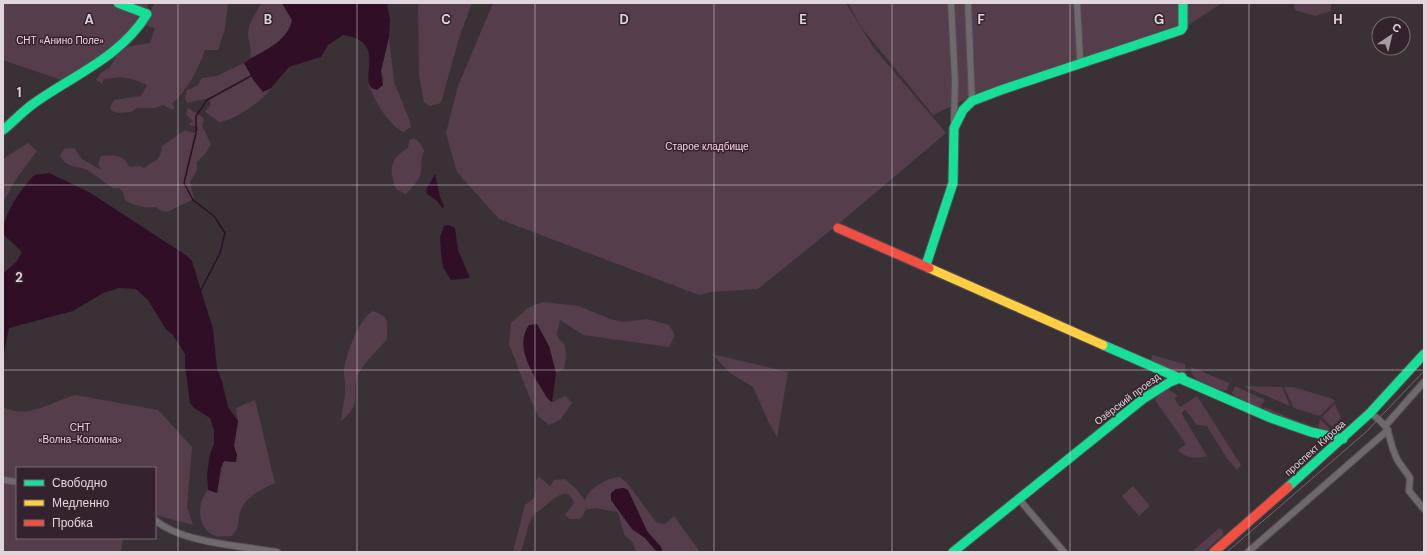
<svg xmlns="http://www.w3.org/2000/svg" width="1427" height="555" font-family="'DM Sans',sans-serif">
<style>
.green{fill:#553d4c}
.water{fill:#2f0e26}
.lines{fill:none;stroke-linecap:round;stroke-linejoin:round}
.stream{stroke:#2f0e26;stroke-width:1.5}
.street-casing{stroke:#574e54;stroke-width:8}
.fast-casing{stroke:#574e54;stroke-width:11}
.slow-casing{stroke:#574e54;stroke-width:11}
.jam-casing{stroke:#574e54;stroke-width:11}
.street{stroke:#6f686d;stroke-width:6}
.fast{stroke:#16e098;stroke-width:9}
.slow{stroke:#ffcf43;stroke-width:9}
.jam{stroke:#f24e42;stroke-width:9}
.tram{stroke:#6e686c;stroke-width:1}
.grid{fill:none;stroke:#e0d5db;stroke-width:1;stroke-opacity:0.55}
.labels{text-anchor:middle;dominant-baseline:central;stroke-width:3;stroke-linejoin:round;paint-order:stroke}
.park-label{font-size:10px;fill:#fbd1eb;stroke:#34232e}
.street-label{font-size:10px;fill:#e0d5db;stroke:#34232e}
.grid-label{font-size:13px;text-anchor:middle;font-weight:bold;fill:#e0d5db;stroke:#34232e;stroke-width:3;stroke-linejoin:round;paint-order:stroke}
</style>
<rect width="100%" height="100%" fill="#3a3137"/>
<!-- green -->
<g class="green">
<path d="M3,3H149L146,10L142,9L137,16L136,27C113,48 90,65 64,81L3,60Z"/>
<path d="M154,3H228L225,29L218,50H205C198,70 188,89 172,104L175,108L172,110L163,105L155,108H137L131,112L119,113L112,111L110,107L114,100L141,96L147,85C129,77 123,76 104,79L102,84L96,80L101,73L110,67L115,58L113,54L125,47L150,43L155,28L145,25Z"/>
<path d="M261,3H282L292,20C288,39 266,51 250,58C252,46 248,42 248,33C248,22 257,13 261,3Z"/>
<polygon points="418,3 472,3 459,38 441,103 430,106 424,102 419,75"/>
<polygon points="493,3 846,3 873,47 946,133 842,221 758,289 711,292 699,295 499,219 457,172 446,133 458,86"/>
<polygon points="848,3 1222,3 1187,26 972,96 933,115 861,27"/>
<polygon points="1294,3 1331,3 1331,11 1315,16 1295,10"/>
<path d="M389,37L394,82L409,119L411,127L403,132C386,122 376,102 368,84L372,89L383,80L381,71Z"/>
<path d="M244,63L263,92L271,88C264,100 233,122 219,122L205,112L211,105L209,98L187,103L185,99L187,90L197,86L202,78L217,76Z"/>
<path d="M188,108L204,118L202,126L211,144L206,153L197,162V170L190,182L194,198C190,202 185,203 179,206C169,211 165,215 156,207C143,208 135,206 125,200L123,192L119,188L114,189C105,183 96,175 87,170C77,165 66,169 60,155L64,149L74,148L82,159L101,170L98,164L101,156C113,155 125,154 129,167L139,166L144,168C155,159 160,163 162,146L185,130L193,133L198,130V127L190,125L189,123L193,122L186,114Z"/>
<path d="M414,138L421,144L424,151C420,161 422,164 421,173C419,181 411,188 406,194L396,189C389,169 389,159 408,148L409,140Z"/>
<polygon points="28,143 37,151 14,182 3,203 3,159"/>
<path d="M542,302L579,306L610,319L623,322L647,319L669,325L675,335L669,347L583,335L560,320C558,335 552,332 565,345L566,357L564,369L556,373L549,346L534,378L548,399L552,402L566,396L572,403L560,420L549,425L539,417L529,396L509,344L511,323L528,308Z"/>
<path d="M373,311L384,316L387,322V339C378,350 366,360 359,373C349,392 365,403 341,421C342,411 345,400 345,390C346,383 343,375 344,368C347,352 359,319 373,311Z"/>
<polygon points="712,354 788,372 777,437 769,423 753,387 730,373"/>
<polygon points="1152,355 1185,364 1186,371 1183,374 1151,361"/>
<path d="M1191,367L1229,383L1227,390L1223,391C1211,386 1190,383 1191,367Z"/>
<polygon points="1235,386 1265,400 1259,408 1235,397 1232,393"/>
<polygon points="1243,386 1282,387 1290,406"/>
<polygon points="1284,387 1293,387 1333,399 1335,401 1320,416 1294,408"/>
<path d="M1165,389H1168L1178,396L1174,398L1180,407L1197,396L1241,465L1237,470L1226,457L1207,426L1197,425L1185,409L1182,413L1183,416L1207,456C1197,459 1186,459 1178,450L1186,444L1155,400L1157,395Z"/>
<path d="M75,395L158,410L192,447L187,507L193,525L155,515V468H17V538H123L121,552H3V407C27,420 51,402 75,395Z"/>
<path d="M255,400L275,483C262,489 244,497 240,513C237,525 241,524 232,536C227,536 221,537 216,536C197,531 196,502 208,490L217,493L221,468L224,461L232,462L237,455L234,446L238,421L236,408Z"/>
<polygon points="1335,404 1341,418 1332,427 1322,417"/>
<path d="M1265,407L1287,417L1318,428L1320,419L1330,429C1320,436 1276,415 1263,411Z"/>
<path d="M539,477L550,486L554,480L565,479L576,489L585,500C589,488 607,478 620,477L627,483L656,522L665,524L674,516L700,552H662L661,547L647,531L628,491L616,489L611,493V500L632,529L645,538L658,552H636L633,543L624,534L618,512L595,508L585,510L583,516L579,519H570L565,515L574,503C566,479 546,509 535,513L529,524L521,552H513L525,505L534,498L536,491V480Z"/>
<polygon points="1133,486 1150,506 1139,516 1122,496"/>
<polygon points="1219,528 1223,531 1223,535 1204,552 1192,552"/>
</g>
<!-- water -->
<g class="water">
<path d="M282,3H387L390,20L389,37L381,71L383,85L377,90C353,85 392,42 343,35L328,45L321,57L289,67L271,88L263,92L254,81L244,63C260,52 288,43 292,20Z"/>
<path d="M49,173L89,192L187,256L192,261L213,329L217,369L222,381L228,407L238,421L234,446L237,455L236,462L224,461L221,468L217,493L208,490L207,474L210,454L214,444V430L210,418L194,408L190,403L185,365V354L173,335L165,328L148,300L136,289L120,288L105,292L73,311L9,328L3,358V274L17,261L22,252L3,234C3,213 21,190 34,175Z"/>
<polygon points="435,174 440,197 444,206 443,209 437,201 427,194 426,190"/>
<polygon points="449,225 455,228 458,250 470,278 451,280 443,267 441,254 440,237 444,226"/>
<path d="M537,324L549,346L556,373L552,402C546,398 544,393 541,387C530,369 515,345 529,325Z"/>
<polygon points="624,488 628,490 647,531 661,547 662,552 655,550 645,538 632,529 611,500 611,493 616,489"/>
</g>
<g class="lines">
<!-- stream -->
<polyline class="stream" points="201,290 220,253 225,233 214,216 193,200 184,183 196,133 196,116 207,100 251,76"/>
<defs>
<g id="street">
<polyline points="951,3 955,80 954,123"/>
<polyline points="968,3 972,101"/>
<polyline points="1077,3 1080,58"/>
<path d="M1370,413C1394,429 1386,435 1396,457C1399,464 1406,471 1410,478L1409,491L1424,509"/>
<polyline points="1386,425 1424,382"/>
<polyline points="3,480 17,482"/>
<polyline points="1018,498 1064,552"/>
<path d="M155,520C182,543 241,546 277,552"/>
<polyline points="1248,552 1388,430"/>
</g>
<g id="fast">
<path d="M3,130C13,122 22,112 33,104C73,75 120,58 147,14L118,3"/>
<polyline points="926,265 953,183 954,128 963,110 972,101 1001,90 1181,30 1183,27 1183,3"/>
<polyline points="1103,345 1271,418 1311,432 1343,439"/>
<polyline points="1288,487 1370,413 1424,354"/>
<polyline points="953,552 1143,399 1170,382 1182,377"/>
</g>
<polyline id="slow" points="929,268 1103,345"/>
<g id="jam">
<polyline points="838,228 929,268"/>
<polyline points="1214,552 1288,487"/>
</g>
</defs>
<!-- street casing -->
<use href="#street" class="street-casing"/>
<!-- fast casing -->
<use href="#fast" class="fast-casing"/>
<!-- slow casing -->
<use href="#slow" class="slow-casing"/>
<!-- jam casing -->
<use href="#jam" class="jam-casing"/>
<!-- street -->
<use href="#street" class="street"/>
<!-- fast -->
<use href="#fast" class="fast"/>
<!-- slow -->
<use href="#slow" class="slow"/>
<!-- jam -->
<use href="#jam" class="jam"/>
<!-- tram -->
<polyline class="tram" points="1227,552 1366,432 1424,371"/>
</g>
<!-- grid -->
<path class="grid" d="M178,3V552M357,3V552M535,3V552M714,3V552M892,3V552M1070,3V552M1249,3V552M3,185H1424M3,370H1424"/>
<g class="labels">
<!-- park labels -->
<g class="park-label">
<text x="60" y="40">СНТ «Анино Поле»</text>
<text x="707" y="146">Старое кладбище</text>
<text x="80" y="427">СНТ<tspan x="80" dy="12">«Волна-Коломна»</tspan></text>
</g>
<!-- street labels -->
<g class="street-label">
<text transform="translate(1127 399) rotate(-37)">Озёрский проезд</text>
<text transform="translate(1315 448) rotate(-42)">проспект Кирова</text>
</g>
</g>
<g class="grid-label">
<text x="89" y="24">A</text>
<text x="268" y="24">B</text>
<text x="446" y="24">C</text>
<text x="624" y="24">D</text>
<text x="803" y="24">E</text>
<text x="981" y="24">F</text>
<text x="1159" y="24">G</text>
<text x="1338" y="24">H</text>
<text x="19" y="97">1</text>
<text x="19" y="282">2</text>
</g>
<!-- border -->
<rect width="1427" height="555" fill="none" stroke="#e0d5db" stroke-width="8"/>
<!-- legend -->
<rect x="16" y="467" width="140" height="72" fill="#34232e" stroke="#796a73"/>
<rect x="24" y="480" width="20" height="6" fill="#16e098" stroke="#796a73"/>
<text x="52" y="487" font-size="12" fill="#e0d5db">Свободно</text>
<rect x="24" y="500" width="20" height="6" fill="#ffcf43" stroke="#796a73"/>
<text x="52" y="507" font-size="12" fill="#e0d5db">Медленно</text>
<rect x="24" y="520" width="20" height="6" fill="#f24e42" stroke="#796a73"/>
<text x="52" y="527" font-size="12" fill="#e0d5db">Пробка</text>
<!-- north arrow -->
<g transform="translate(1391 36) rotate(35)"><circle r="19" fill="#34232e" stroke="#796a73"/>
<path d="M0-3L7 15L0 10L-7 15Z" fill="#a69ca2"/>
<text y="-6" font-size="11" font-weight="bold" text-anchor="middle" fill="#e0d5db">С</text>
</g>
</svg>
